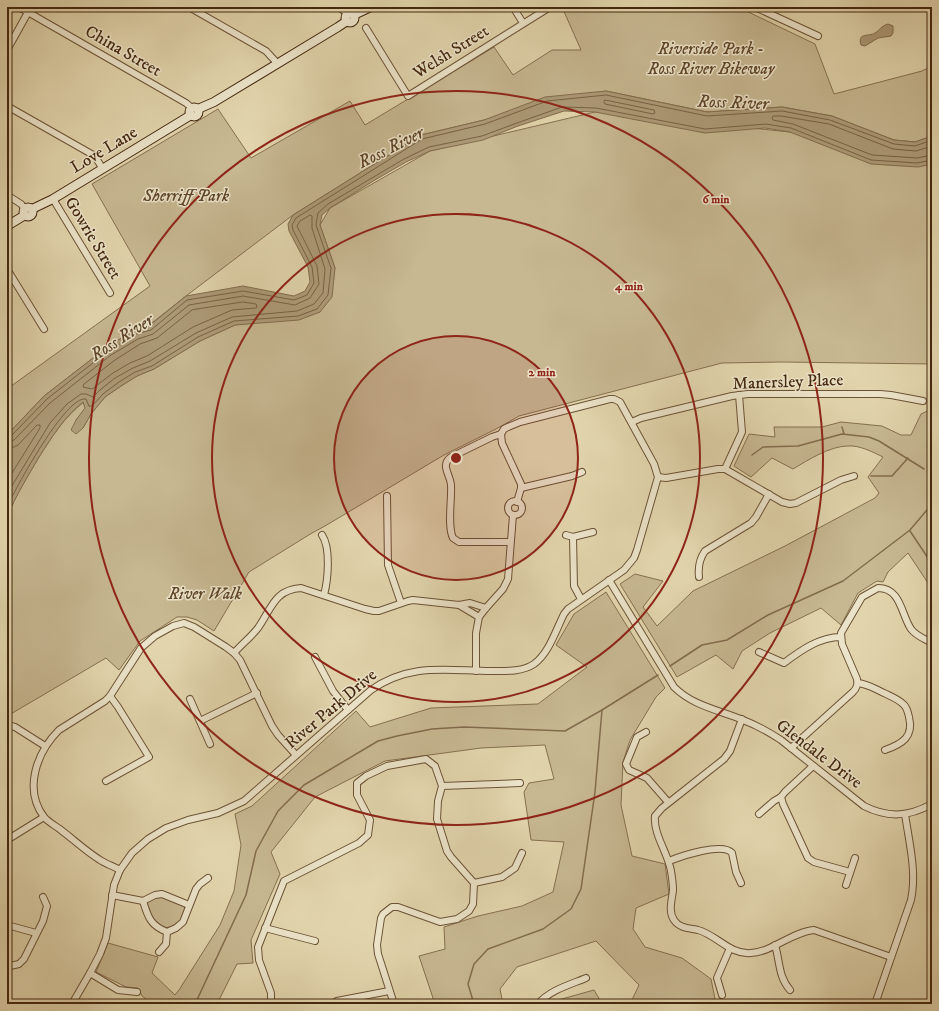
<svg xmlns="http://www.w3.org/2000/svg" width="939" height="1011" font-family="'IM FELL DW Pica',serif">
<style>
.green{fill:#c7b892;stroke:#867050}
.water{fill:#ac9a77;stroke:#826c4d}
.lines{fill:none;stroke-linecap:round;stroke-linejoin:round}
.shore{stroke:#786143;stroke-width:1}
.stream{stroke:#826c4d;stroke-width:1.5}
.street-casing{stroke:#6c5336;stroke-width:8}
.secondary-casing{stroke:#44280f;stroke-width:10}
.street{stroke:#ece4ca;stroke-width:6}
.secondary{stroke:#ece4ca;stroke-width:8}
.ring{fill:none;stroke:#8f2418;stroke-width:2}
.labels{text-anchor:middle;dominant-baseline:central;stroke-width:3;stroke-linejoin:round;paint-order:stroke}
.park-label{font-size:17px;font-style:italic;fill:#5e4529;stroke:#ece4ca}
.street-label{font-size:17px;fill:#44280f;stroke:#ece4ca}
.water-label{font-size:18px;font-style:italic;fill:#5e4429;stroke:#ece4ca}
.centre{fill:#8f2418;stroke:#ece4ca;stroke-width:2}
.ring-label{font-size:12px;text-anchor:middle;font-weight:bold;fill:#8f2418;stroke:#ece4ca;stroke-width:3;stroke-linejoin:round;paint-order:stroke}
</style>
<rect width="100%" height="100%" fill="#e2d5ad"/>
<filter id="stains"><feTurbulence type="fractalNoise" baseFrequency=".005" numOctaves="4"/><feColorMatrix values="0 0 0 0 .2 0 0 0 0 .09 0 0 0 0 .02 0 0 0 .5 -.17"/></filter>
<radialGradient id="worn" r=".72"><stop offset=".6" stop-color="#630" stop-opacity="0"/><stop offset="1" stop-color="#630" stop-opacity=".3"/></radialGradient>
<!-- green -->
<g class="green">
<polygon points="562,7 738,7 815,44 834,94 922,71 932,66 932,136 915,142 894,140 832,116 782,107 707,112 606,91 421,135 293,215 186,296 148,326 134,330 106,348 44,396 7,435 7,389 150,286 92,184 218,109 251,158 350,101 365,125 494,47 513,75 552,50 581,50"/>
<path d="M595,112L790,132L932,161V364L782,362L722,363L519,416L496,429L444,455L325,526L312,533L249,572L214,631L197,620L187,617H177L140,641L119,670L106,658L9,715L7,722V517C16,495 27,477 39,457C52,437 64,417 84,402L86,408L76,420L83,428L91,414L105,397L121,386L137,376L154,369L200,341L235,325L320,312L335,268L320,225L330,208L430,151Z"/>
<path d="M932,409V526L927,532L932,540V589L908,553L888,572L883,582L877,581L858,593L841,625L821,608L770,633L742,651L733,669L716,655L677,677L620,584L635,574L663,581L643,607L657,626L693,591L785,546L875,498L879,493L868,477L883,457C873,452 859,445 848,446C830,446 808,460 793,469L772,458L751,477L734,466L749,434L775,437L774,427H822L841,422L882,426L901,435H911L921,414Z"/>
<polygon points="606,592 665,688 656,697 630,740 623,762 621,805 632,856 665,864 669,894 636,908 633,929 645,947 682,958 711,979 716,1004 550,1004 551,1002 594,990 600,1000 632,1000 639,985 596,941 517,967 500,989 503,1004 435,1004 419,956 445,949 444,927 478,916 522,906 553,892 564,842 531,840 524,792 529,783 554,779 545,745 481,748 385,761 315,797 271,852 280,874 251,940 253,963 237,964 217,1004 153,1004 142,996 138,988 126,987 96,972 108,943 158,957 152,973 175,995 179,990 220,925 234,891 241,845 235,814 252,806 356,711 370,727 431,708 538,704 587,667 556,645 574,614"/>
<polygon points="159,896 184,906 185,908 181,920 171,927 164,928 153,921 147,904 149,900"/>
</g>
<!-- water -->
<g class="water">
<path d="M888,24L893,26V33L891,36L878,38L865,46L861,45C857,32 869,37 875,33C880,30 881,26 888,24Z"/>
<path d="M606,91L707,112L782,107L832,116L894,140L915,142L932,136V164L918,167L871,164L790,132L765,128L705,133L595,112L564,111L518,126L483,140L430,151L406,162L375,180L330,208L322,215L320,225L335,268L332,297L320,312L299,320L235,325L200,341L154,369L137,376L121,386L105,397L91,414L83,428L76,434L71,430L76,420L85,408L83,402C64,417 52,437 39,457C27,478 16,495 7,517V435L44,396L106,348L134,330L149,326L186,296L243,286L294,296L305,291L310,282L308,267L289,231L288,224L293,215L421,135L484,120L545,97Z"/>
</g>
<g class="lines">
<!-- shore -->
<g class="shore">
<polygon points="605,100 654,110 655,113 653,114 605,104 604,102"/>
<polyline points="932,146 916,151 893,149 829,124 781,116 773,116 772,118 773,120 793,124 872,155 917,158 932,155"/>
<polygon points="243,302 256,304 257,307 256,308 232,310 193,327 147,356 130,363 113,373 92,389 83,387 84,384 115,360 140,344 157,338 192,310"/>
<polyline points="7,437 11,436 47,399 108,351 136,334 151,330 187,300 243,291 294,300 307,295 314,283 312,267 293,230 292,225 296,218 422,139 485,124 547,101 606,95 707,116 782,111 830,120 894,144 915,146 932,140"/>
<polyline points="7,442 14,440 50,403 111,355 138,339 153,334 189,305 243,296 295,305 310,298 319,284 317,266 297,226 300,221 310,215 312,216 312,228 325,269 323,293 314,304 297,311 232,317 196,333 150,361 133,368 115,378 100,390 93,397 86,394 81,394 67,404 50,423 7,494"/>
<polyline points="7,448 12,448 18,445 37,425 40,425 40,428 7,481"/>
<path d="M7,507C15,489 66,395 86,399L89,406H92L103,394L119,382L135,372L152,366L198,337L234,321L298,316L317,309L328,295L331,268L316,225L318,213L328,204L404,159L429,147L482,136L517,123L562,107L596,108L705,129L766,124L791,128L871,160L917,163L932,160"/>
</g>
<!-- stream -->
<g class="stream">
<polyline points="842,427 844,434"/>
<polyline points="752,455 763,447 798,446 842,434 869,437 879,441 924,469"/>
<polyline points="871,476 892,476 908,458"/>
<polyline points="910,531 932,564"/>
<polyline points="670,666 702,645 727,640 768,615 843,581 910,530 932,504"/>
<polyline points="195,1004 246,895 256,851 278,811 304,785 378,741 397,736 432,729 464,727 565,731 602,710 658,675"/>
<polyline points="474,1004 468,984 474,964 488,949 543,929 571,909 581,889 595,792 602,710"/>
</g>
<defs>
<g id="street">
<polyline points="19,7 186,103 192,108"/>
<polyline points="189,7 266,51 278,64"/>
<polyline points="339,7 348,14"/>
<polyline points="513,7 523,23"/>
<polyline points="755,7 818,36"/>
<polyline points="366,28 408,96 550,7"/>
<polyline points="7,50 31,7"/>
<polyline points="7,106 95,156 102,168"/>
<polyline points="7,195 21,204 25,209"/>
<polyline points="53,199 110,293"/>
<polyline points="7,269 44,329"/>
<polyline points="632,422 641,418 732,396 748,394 880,394 891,395 923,401"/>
<path d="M501,434L492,437L451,457C440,465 450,474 451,485C452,499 447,526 453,538L459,542H510"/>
<polyline points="501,434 502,443 521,484 521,488 517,502"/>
<polyline points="725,469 742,432 739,395"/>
<polyline points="658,477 666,478 718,469 725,469 782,502 790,504 796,503 841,480 854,476"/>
<polyline points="521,488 572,476 582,472"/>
<polyline points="387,496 388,565 401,603"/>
<circle cx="515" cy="508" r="7"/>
<path d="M322,535C331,548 328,580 324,595"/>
<polyline points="566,535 573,537 593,532"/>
<polyline points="573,537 574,586 581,599"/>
<path d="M699,577C698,568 700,558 705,551L751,523L756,517L769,494"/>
<path d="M609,580L674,687C693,706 719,710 743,720C756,725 769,732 781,740L864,806C888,818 908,817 932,804"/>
<polyline points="459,605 479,617"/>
<path d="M759,652L784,663C800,651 819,637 841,637"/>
<path d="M234,653C242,644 251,637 258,628C272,608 274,590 301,588L365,609L374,611H379L408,601L413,600L459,605L470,603L486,608"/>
<polyline points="315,657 333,691 348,710"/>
<polyline points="476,671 476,633 479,617 486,608 503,589 508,579 513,515"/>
<path d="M858,683C868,684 875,689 884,693C890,696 898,699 903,704C907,707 908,712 909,717C914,737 902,744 885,750"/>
<polyline points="190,699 210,744"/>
<path d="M742,719L730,751L724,759L662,808L655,816C653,834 668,853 671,871C672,877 673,884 673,890C672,900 668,911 674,920C679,928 689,928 698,930C717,935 730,955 751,953C772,952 792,932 814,930L891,957"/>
<polyline points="200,721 257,693"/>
<polyline points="7,725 15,727 45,746"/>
<polyline points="646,732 637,737 635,742 626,764 629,770 647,778 668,802"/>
<path d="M791,748L853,692C857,688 858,685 857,679L842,644L841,633L862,597L878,588C901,588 901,614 911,629C916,636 925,639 932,643"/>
<polyline points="106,781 149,757 118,707 110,696"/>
<polyline points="442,786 520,783"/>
<polyline points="781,797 783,804 808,858 814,862 850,872"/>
<polyline points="759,814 774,801 781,797 785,792 813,766"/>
<polyline points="7,840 44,817"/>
<path d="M669,861C681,856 723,842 732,853L736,872L741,883"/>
<path d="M120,870C113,866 106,864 100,860C87,852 74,840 61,830C56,826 48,822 44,817C23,789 37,752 59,730L105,701L110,696L141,648L155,636L173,626L184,623L194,627L226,647L234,653L240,660L272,726L278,735L296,755"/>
<polyline points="474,883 502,877 515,868 522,853"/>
<polyline points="846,885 855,858"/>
<polyline points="112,895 143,901 155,895 162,894 189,905"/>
<path d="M143,901C148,917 150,925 167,932L176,928L183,922L196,889L200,884L208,878"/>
<polyline points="7,925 36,933"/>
<polyline points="265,928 315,941"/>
<path d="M775,945C780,961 778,976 790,990"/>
<polyline points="159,952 166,944 167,932"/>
<polyline points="10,966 19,964 24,959 43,921 47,906 43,897"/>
<polyline points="90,973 118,990 137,992"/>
<polyline points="722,995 717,978 730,948"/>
<polyline points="337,1001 389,991"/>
<path d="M72,1004L90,973L100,954L106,938L114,885L120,870L132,853L148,839L166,828L188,820L218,813L244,801L371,690C411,662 447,671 492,671C506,671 522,672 534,664C549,653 556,630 564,614L568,609L624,570L634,558L637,550L658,477L654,464L620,402L614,399H610L520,422L508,427L504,429L501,434"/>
<polyline points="271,1004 271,993 259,960 258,947 284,881 359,843 368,835 370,820 357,795 357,783 366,776 387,766 426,759 435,766 442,786 438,801 437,819 447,851 451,857 474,883 473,904 469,911 457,919 440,922 398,907 392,907 383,914 381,918 377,945 378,954 394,1004"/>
<path d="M538,1004C550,990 569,985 586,978"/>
<path d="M875,1004L911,900C917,872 909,842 905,814"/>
</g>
<g id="secondary">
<circle cx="350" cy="18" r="4.5"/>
<polyline points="354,15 371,7"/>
<circle cx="194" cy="112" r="4.5"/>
<polyline points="198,109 214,102 338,27 347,21"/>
<circle cx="28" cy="212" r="4.5"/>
<polyline points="32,209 53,199 191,115"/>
<polyline points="7,226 25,215"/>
</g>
</defs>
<!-- street casing -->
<use href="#street" class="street-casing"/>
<!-- secondary casing -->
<use href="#secondary" class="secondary-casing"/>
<!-- street -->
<use href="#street" class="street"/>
<!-- secondary -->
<use href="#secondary" class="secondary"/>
</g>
<!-- distance rings -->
<circle cx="456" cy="458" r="122" fill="#8f2418" fill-opacity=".12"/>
<g class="ring">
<circle cx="456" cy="458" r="122"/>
<circle cx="456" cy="458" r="244"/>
<circle cx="456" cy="458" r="367"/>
</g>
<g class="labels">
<!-- park labels -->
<g class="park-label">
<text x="711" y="49">Riverside Park -<tspan x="711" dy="20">Ross River Bikeway</tspan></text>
<text x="186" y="196">Sherriff Park</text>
<text x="205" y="594">River Walk</text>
</g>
<!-- street labels -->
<g class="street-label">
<text transform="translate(123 51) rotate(30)">China Street</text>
<text transform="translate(451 52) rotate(-32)">Welsh Street</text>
<text transform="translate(104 150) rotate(-31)">Love Lane</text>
<text transform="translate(93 238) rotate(59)">Gowrie Street</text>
<text transform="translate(788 382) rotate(-2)">Manersley Place</text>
<text transform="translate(331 709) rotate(-40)">River Park Drive</text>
<text transform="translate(819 754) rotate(37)">Glendale Drive</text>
</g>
<!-- water labels -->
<g class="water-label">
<text transform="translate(733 103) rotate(2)">Ross River</text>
<text transform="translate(391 148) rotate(-27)">Ross River</text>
<text transform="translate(122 338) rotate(-33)">Ross River</text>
</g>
</g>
<circle cx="456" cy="458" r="6" class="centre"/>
<g class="ring-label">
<text x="716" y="203">6 min</text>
<text x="629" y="290">4 min</text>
<text x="542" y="376">2 min</text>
</g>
<!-- margin -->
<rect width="939" height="1011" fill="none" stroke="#e2d5ad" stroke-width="24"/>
<rect x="8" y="8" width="923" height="995" fill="none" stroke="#44280f" stroke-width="2"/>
<rect x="12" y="12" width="915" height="987" fill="none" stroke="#44280f"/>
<rect width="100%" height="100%" filter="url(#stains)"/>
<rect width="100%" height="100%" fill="url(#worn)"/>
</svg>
